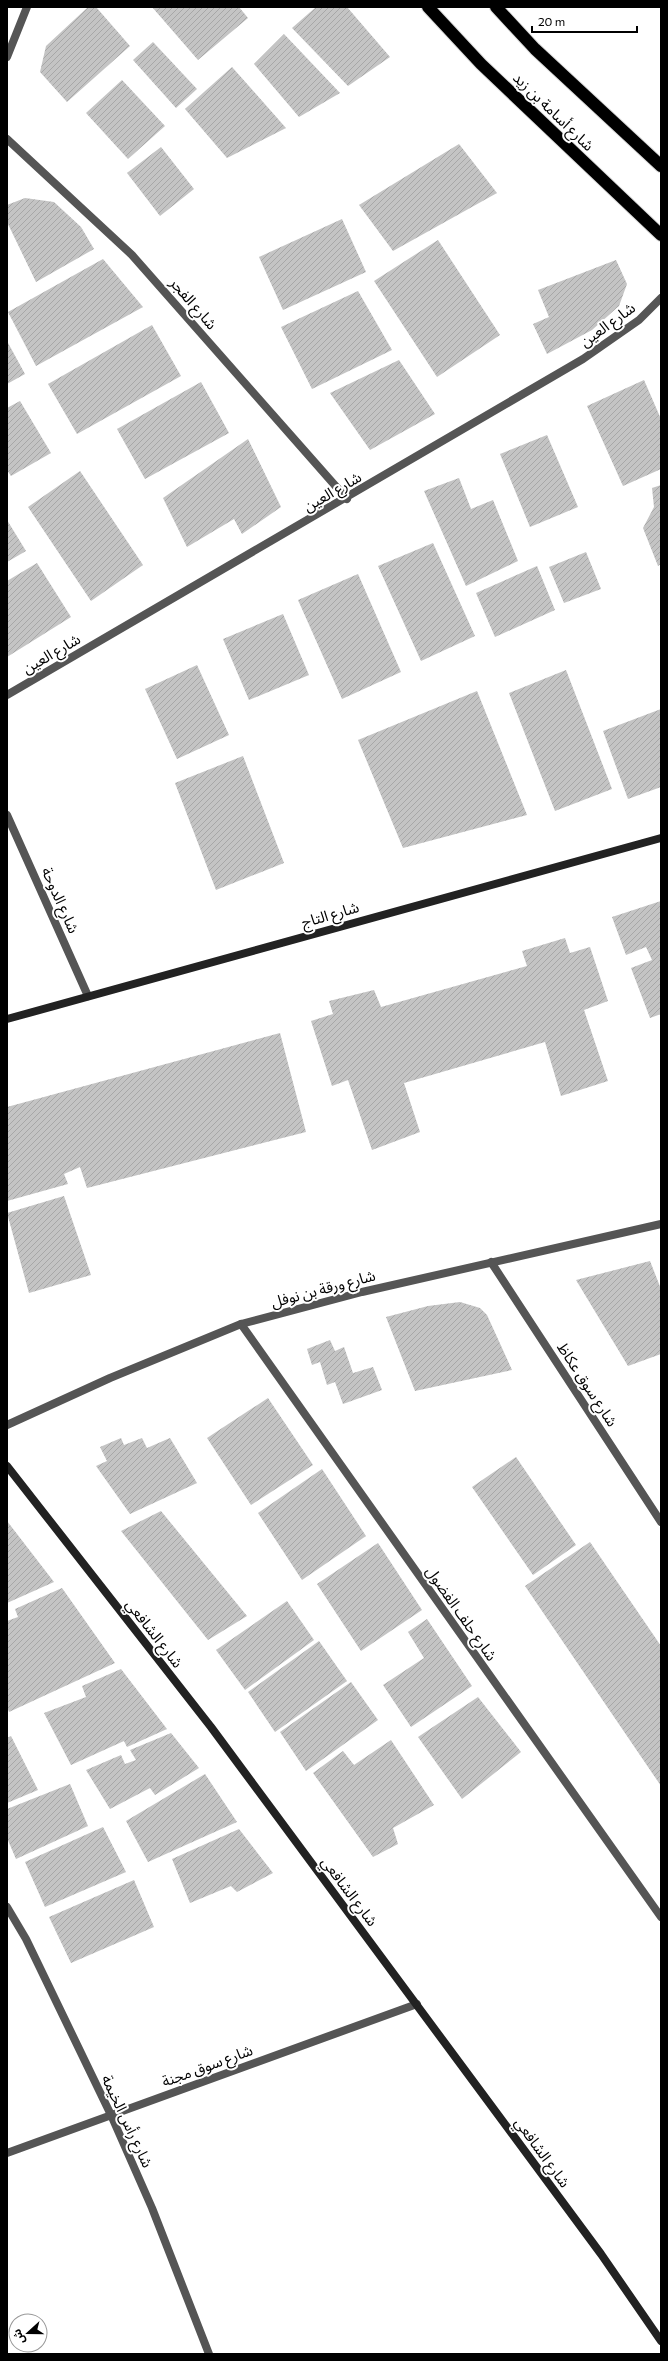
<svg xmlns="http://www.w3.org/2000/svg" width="668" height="2361" font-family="Commissioner,'Noto Sans Arabic',sans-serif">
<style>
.building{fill:url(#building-hatch)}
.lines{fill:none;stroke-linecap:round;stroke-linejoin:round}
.highway-casing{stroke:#dbdbdb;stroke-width:14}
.street{stroke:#555;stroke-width:8}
.secondary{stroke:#222;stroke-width:8}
.highway{stroke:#000;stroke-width:12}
.labels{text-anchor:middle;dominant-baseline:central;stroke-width:4;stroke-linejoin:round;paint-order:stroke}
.street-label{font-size:15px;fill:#000;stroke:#fff}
</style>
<defs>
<pattern id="building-hatch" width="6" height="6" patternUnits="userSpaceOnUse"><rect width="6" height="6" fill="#c4c4c4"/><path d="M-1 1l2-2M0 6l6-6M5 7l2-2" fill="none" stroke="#a7a7a7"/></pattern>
</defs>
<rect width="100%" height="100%" fill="#fff"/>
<!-- building -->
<g class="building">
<polygon points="88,7 96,7 130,46 67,102 40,72 46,46"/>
<polygon points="152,7 239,7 248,18 198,60"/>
<polygon points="316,7 347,7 390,57 348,86 292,28"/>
<polygon points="284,34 340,93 299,117 254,64"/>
<polygon points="153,42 197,89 176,108 133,60"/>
<polygon points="232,67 286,128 227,158 185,109"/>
<polygon points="122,80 165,126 128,159 86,113"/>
<polygon points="459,144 497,193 393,251 359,205"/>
<polygon points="161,147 194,189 160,216 127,173"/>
<polygon points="25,198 54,202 81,227 94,249 36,282 7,222 7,205"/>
<polygon points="342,219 366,272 283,310 259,257"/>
<polygon points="438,240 500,335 437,377 374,281"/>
<polygon points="103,259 143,307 36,366 8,312"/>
<polygon points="616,260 627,284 619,306 592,330 547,354 533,324 549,317 538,290"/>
<polygon points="358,291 392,350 312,389 281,327"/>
<polygon points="152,325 181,376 77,434 48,384"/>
<polygon points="7,341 25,374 7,384"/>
<polygon points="399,360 435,414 370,450 330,393"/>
<polygon points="644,380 661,419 661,469 623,486 587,406"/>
<polygon points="201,382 229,433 145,479 117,429"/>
<polygon points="20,401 51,453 11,476 7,470 7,408"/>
<polygon points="547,435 578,507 530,527 500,454"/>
<polygon points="248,439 281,507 242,534 234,519 187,547 163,498"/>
<polygon points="80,471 143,565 91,601 28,507"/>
<polygon points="459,478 471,509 493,500 518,561 466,586 424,491"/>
<polygon points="661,485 661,564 658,566 643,528 654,507 652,488"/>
<polygon points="7,520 26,551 7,562"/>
<polygon points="433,543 475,636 421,661 378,566"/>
<polygon points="586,552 601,589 564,603 549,567"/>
<polygon points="37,563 71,617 7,657 7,581"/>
<polygon points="537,566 555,610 495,637 476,593"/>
<polygon points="358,574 401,672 342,699 298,600"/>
<polygon points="283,614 309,675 249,700 223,639"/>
<polygon points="197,665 229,735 177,759 145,689"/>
<polygon points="566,670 612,789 555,811 509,693"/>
<polygon points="477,691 527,815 403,848 358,740"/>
<polygon points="661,709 661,787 628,799 603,731"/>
<polygon points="243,756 284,863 216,890 175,783"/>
<polygon points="661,901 661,1014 650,1018 631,968 652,960 646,947 626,955 612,917"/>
<polygon points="565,938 570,953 590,947 608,1001 584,1010 608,1081 561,1096 545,1042 404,1083 420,1132 372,1150 348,1080 332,1086 311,1021 333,1014 329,1001 374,990 381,1007 527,966 522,951"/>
<polygon points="280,1033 306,1132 87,1188 80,1167 64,1174 68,1184 7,1201 7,1107"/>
<polygon points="64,1196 91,1275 29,1293 7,1213"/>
<polygon points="650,1261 661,1289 661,1354 628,1366 576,1280"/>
<polygon points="460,1302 480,1308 487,1315 512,1370 415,1391 386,1317 428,1306"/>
<polygon points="330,1340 335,1351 344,1347 353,1373 373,1367 382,1390 343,1404 335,1382 327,1385 320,1362 312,1365 307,1349"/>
<polygon points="268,1398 313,1465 251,1505 207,1438"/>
<polygon points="121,1438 124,1445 142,1438 147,1448 170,1438 197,1483 130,1514 96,1466 107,1461 100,1447"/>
<polygon points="516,1457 576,1545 533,1575 472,1487"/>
<polygon points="322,1469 366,1536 302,1580 258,1513"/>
<polygon points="161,1511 247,1616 208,1640 121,1531"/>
<polygon points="7,1521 54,1582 7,1603"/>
<polygon points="590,1542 661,1646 661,1786 525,1586"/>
<polygon points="378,1543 422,1610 361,1651 317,1584"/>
<polygon points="62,1588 115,1663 9,1712 7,1707 7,1621 18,1617 15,1609"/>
<polygon points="287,1601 314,1640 245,1690 216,1650"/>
<polygon points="427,1619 472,1686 411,1727 383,1685 424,1658 408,1632"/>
<polygon points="319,1641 347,1681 275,1732 248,1692"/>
<polygon points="121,1669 167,1729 127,1747 124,1741 71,1765 44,1713 86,1697 82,1686"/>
<polygon points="351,1682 378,1720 306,1771 280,1732"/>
<polygon points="478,1697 521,1752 462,1799 418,1737"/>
<polygon points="171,1733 199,1768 155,1795 150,1788 110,1809 86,1770 121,1755 125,1764 136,1760 130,1750"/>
<polygon points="11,1736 38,1790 7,1803 7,1738"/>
<polygon points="391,1740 434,1805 393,1828 398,1844 373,1857 313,1773 343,1751 354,1765"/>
<polygon points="205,1774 237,1822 148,1862 126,1821"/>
<polygon points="70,1784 88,1826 16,1859 7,1838 7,1809"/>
<polygon points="103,1827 126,1872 45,1907 25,1862"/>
<polygon points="239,1829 273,1873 237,1892 231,1886 190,1903 172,1859"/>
<polygon points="134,1880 154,1927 71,1963 49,1917"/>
</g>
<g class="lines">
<defs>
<g id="highway">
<polyline points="428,7 481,64 661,235"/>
<polyline points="496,7 535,49 661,166"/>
</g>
</defs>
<!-- highway casing -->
<use href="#highway" class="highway-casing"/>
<!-- street -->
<g class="street">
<polyline points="7,57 27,7"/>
<polyline points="7,139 132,255 347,499"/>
<polyline points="7,695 583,359 639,320 661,298"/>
<polyline points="7,815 88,996"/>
<polyline points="491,1262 661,1522"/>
<polyline points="241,1324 661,1917"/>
<polyline points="7,1425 110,1378 241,1324 362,1292 661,1224"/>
<polyline points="7,1907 26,1939 111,2115 152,2208 209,2354"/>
<polyline points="7,2153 417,2004"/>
</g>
<!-- secondary -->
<g class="secondary">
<polyline points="7,1019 661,838"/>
<polyline points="7,1466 211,1727 601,2254 661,2341"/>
</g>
<!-- highway -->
<use href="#highway" class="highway"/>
</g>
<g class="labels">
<!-- street labels -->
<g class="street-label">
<text transform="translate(554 111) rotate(44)">شارع أسامة بن زيد</text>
<text transform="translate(194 303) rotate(49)">شارع الفجر</text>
<text transform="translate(607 324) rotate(-36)">شارع العين</text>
<text transform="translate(332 491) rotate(-30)">شارع العين</text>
<text transform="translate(51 653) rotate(-30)">شارع العين</text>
<text transform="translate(61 900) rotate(66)">شارع الدوحة</text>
<text transform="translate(330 914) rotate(-16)">شارع التاج</text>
<text transform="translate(323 1288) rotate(-15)">شارع ورقة بن نوفل</text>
<text transform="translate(588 1384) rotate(57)">شارع سوق عكاظ</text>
<text transform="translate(462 1613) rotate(55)">شارع حلف الفضول</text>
<text transform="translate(155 1633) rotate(52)">شارع الشافعي</text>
<text transform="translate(350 1891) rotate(53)">شارع الشافعي</text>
<text transform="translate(207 2065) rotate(-20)">شارع سوق مجنة</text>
<text transform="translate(128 2121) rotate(65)">شارع رأس الخيمة</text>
<text transform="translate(543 2152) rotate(54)">شارع الشافعي</text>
</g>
</g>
<!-- border -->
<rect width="668" height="2361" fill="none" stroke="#000000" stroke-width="16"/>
<!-- north arrow -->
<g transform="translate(28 2333) rotate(249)"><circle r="19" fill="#ffffff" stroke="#999999"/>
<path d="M0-3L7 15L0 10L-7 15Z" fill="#000000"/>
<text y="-6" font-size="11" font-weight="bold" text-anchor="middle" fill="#000000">ش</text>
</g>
<!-- scale -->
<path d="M532 26v6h105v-6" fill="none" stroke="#000000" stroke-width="2"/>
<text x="538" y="26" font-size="12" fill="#000000" stroke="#ffffff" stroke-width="3" paint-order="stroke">20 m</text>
</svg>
